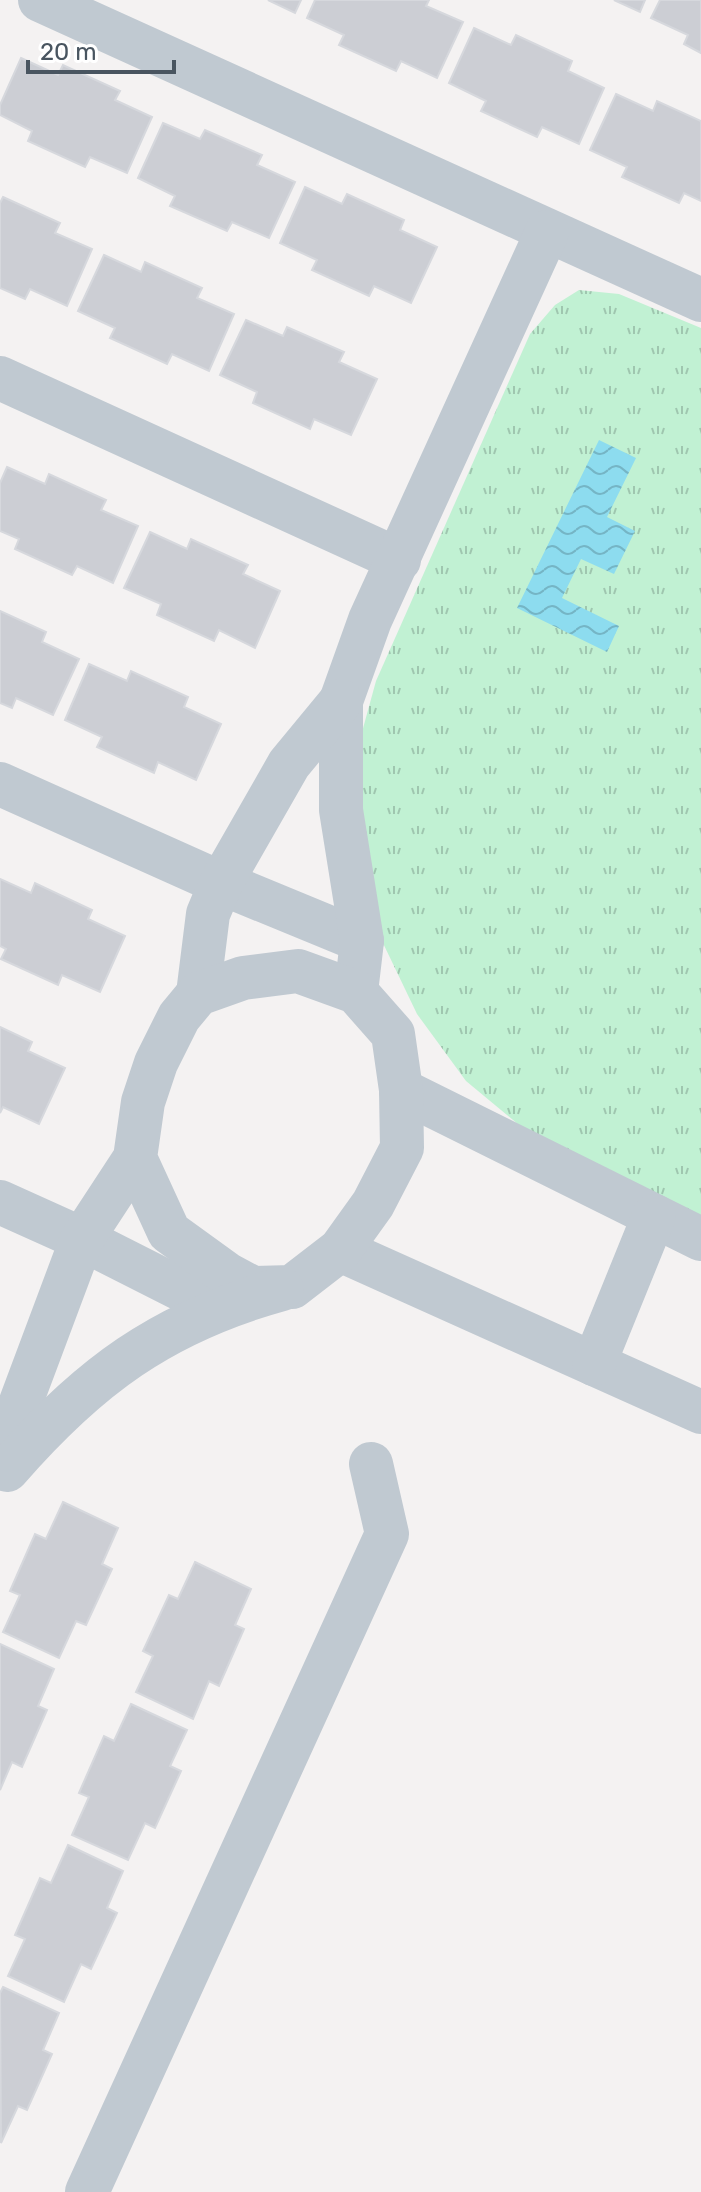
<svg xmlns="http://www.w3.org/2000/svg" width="701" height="2192" font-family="Rubik,sans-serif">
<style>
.park{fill:url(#park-tufts)}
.water{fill:url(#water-waves)}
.building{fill:#ccced4;stroke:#d6d8dd;stroke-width:2}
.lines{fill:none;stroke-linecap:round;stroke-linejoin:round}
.minor{stroke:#c0c9d1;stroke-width:44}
</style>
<defs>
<pattern id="park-tufts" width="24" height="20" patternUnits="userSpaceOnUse" patternTransform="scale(2)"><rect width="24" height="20" fill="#c1f1d3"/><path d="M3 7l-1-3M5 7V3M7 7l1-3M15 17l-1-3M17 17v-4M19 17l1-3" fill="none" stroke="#9fc6af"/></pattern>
<pattern id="water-waves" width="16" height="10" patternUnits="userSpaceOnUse" patternTransform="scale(2)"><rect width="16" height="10" fill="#8ddcef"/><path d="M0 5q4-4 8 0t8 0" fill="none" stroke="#75b5c5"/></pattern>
</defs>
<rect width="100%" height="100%" fill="#f4f2f2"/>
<!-- park -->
<polygon class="park" points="579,290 619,294 701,328 701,1216 519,1125 466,1081 417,1014 381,939 361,864 362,732 376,681 530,334 555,305"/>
<!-- water -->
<polygon class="water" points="599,440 636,458 607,517 635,531 614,574 581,559 562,598 619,626 607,652 517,608"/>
<!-- building -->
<g class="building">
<polygon points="268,0 301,0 295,13"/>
<polygon points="315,0 429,0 426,6 463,22 437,78 401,61 396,71 339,45 344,35 307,18"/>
<polygon points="614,0 645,0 640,12"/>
<polygon points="660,0 701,0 701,53 684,44 688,35 651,18"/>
<polygon points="474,28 511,45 516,35 572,61 568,71 604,88 579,144 542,127 537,137 481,111 486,101 449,83"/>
<polygon points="21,58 58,75 63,65 120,91 115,100 152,117 127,173 90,157 85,167 28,141 32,131 0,115 0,105"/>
<polygon points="616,94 653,111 657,101 701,121 701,201 684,193 679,203 622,177 627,167 590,150"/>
<polygon points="163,123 200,139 205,130 262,155 257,165 295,182 269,238 232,222 227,231 170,206 175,196 138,178"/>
<polygon points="305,187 342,204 347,194 404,220 400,230 437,247 411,303 374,286 369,296 312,270 317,260 280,243"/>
<polygon points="3,197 60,223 55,233 92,249 67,306 30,289 25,299 0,288 0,203"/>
<polygon points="104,255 141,272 145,262 202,288 197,298 234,314 209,371 172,354 167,364 110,338 115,328 78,311"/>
<polygon points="246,320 283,336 287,327 344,352 339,362 377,379 351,435 314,419 310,429 253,403 257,392 220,375"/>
<polygon points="7,467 45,484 49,474 106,500 101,510 138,526 113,583 77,566 72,575 15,549 19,539 0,531 0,483"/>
<polygon points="150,532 187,549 191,539 248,565 243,574 280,591 255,648 219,630 214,641 157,615 161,604 124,588"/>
<polygon points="0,611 46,632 42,642 79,659 53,715 16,698 12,708 0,703"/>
<polygon points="89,664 127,681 131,671 188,697 184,707 221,724 196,780 158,762 154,773 97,747 102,737 65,720"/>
<polygon points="0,879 31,893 35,883 92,910 88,919 125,936 100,992 62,975 58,985 1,959 6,949 0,946"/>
<polygon points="0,1027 32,1042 28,1051 65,1068 39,1124 3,1107 0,1113"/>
<polygon points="63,1502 118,1528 102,1564 112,1569 86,1625 76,1621 59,1658 3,1632 20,1595 10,1591 35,1534 46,1539"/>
<polygon points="195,1562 251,1589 235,1625 244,1629 219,1686 209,1681 193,1719 136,1692 153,1656 143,1651 169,1595 178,1599"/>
<polygon points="0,1644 54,1669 38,1706 47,1710 22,1767 12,1762 0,1790"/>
<polygon points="131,1704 187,1730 170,1766 181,1771 155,1828 145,1823 128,1860 72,1835 89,1797 79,1793 104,1736 114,1741"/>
<polygon points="68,1845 123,1871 107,1908 117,1913 91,1969 81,1964 64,2002 8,1976 25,1939 15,1935 40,1878 51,1883"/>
<polygon points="3,1987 59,2013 43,2050 52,2054 27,2110 18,2106 1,2143 0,1993"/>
</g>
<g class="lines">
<!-- minor -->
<g class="minor">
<polyline points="40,0 701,300"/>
<polyline points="0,378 399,560"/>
<polyline points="0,784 221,883 362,941"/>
<polyline points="356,992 362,941 341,810 341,701 370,620 547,232"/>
<polyline points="198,994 208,914 221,883 289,764 341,701"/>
<polyline points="401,1090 701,1239"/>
<polyline points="0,1202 82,1239 220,1309"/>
<polyline points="340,1250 701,1412"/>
<polyline points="594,1364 654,1216"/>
<polyline points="0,1458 82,1239 135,1158 143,1102 156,1063 179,1017 198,994 243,978 298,971 356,992 393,1034 401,1090 402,1148 373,1204 340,1250 292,1287 253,1288 227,1274 169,1232 135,1158"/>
<path d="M7,1470C88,1377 162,1322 282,1289"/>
<polyline points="87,2192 387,1534 371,1464"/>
</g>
</g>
<!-- scale -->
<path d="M28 60v12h146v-12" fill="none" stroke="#495560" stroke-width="4"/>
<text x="40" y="60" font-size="24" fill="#495560" stroke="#ffffff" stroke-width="6" paint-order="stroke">20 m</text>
</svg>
